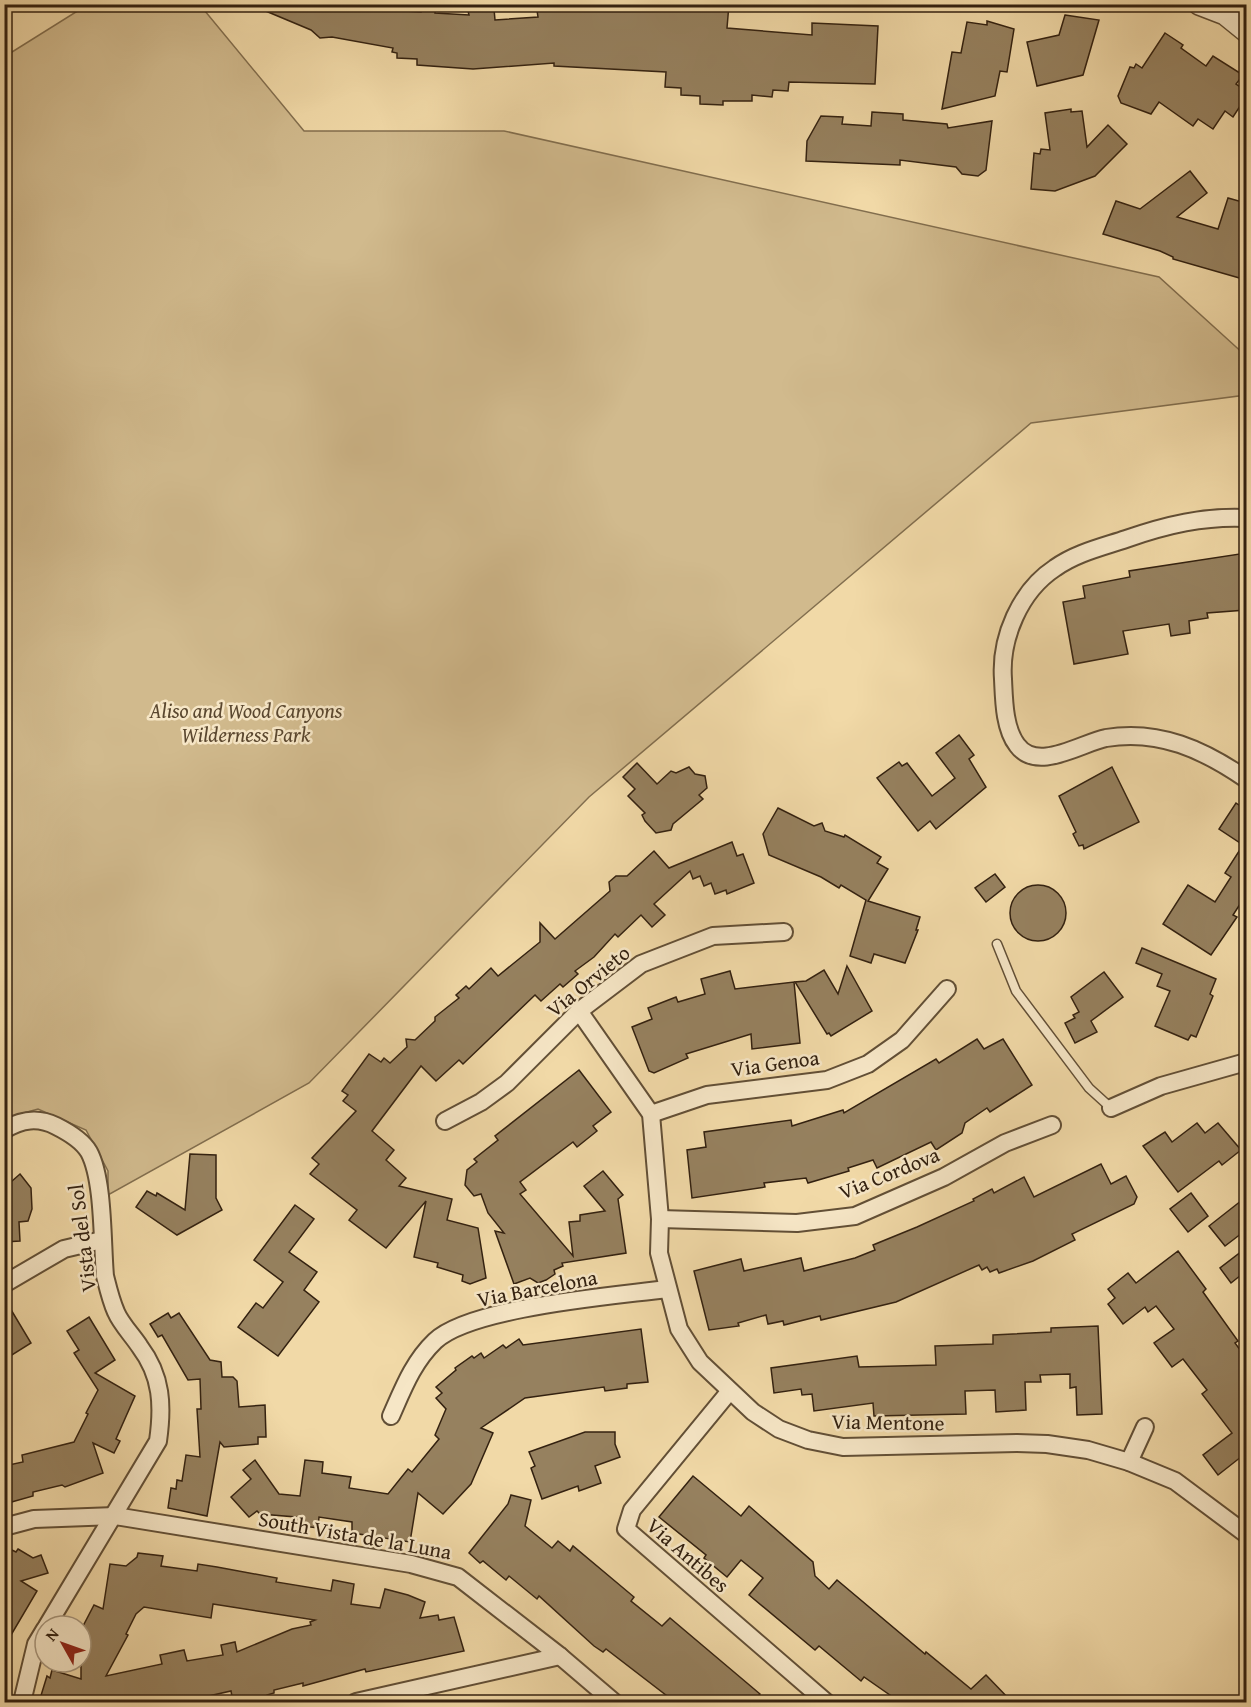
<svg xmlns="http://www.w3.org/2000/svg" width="1251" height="1707" font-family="'Gentium Book Plus',serif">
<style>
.green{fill:#d1ba8d;stroke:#826e4e;stroke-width:1.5}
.building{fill:#96815f;stroke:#332110;stroke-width:1.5;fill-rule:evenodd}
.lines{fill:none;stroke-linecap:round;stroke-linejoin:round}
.service-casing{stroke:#624f36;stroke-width:11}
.minor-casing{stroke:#624f36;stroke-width:20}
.tertiary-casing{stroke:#624f36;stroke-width:24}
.service{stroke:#f6e6c6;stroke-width:8}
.minor{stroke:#f6e6c6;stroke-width:16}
.tertiary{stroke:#f6e6c6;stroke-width:21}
.labels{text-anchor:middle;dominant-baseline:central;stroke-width:5;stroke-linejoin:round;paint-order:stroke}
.park-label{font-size:21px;font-style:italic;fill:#5a472f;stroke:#f6e6c6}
.street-label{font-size:21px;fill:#332110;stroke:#f6e6c6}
</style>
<rect width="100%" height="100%" fill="#f1d9a7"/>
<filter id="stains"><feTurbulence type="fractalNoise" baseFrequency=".00333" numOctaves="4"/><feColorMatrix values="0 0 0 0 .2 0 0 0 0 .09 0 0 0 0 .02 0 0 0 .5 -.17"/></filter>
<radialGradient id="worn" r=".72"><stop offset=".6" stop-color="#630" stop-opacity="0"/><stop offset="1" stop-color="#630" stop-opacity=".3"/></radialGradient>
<!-- green -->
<polygon class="green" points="87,5 200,5 304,131 504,131 1159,277 1246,356 1246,395 1031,423 589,797 309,1083 108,1195 108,1171 86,1130 38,1109 5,1118 4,57"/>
<!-- building -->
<g class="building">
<polygon points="249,4 388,4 387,10 421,12 421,4 436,4 435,13 469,15 468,11 494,9 495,20 538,17 536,4 633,4 632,7 710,10 710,4 729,4 727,28 812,35 812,23 878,26 875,84 789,82 788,91 773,90 772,97 752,95 752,101 723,101 723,105 700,104 700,96 681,95 681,88 665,87 666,72 554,66 554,63 473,69 417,65 417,59 397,58 397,53 392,52 393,48 332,37 320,38 311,30"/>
<polygon points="1065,15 1099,20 1083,75 1037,86 1027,42 1059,35"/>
<polygon points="987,21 1014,29 1007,72 1000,71 995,96 942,109 952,52 961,53 967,22 987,25"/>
<polygon points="1165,33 1183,45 1181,48 1206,66 1213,56 1243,75 1236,84 1246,91 1246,97 1233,117 1225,111 1213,129 1198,119 1193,126 1159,102 1151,114 1121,103 1118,96 1130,67 1134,68 1136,64 1142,68"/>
<polygon points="1071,109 1071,112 1082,111 1087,147 1108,125 1127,144 1095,176 1055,191 1031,189 1034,153 1040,154 1041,149 1050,150 1045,113"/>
<polygon points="872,112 903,114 903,120 947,124 948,128 992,121 986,170 978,176 962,174 956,167 900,160 900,165 806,161 807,141 821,116 843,117 842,124 871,126"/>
<polygon points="1190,171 1207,193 1177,217 1218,229 1228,198 1246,203 1246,235 1241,253 1246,254 1246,266 1243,279 1173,259 1173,257 1160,251 1103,234 1116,201 1140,209"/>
<polygon points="1246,553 1246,610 1207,613 1208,618 1189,621 1190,633 1171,636 1169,624 1123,631 1128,654 1074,664 1063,602 1085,598 1083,586 1130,577 1129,571"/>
<polygon points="959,735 974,755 969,759 986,787 936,829 930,821 918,831 877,778 899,762 902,766 907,763 932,796 955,778 936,753"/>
<polygon points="637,763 657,784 671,771 676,773 689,767 695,774 705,776 707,788 699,795 703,799 673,824 671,830 656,833 645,821 642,815 645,813 628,796 635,789 623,777"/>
<polygon points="1112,767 1139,822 1084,849 1083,845 1079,846 1073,834 1076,832 1059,796"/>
<polygon points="1236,803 1246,810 1246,895 1233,915 1237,917 1211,955 1163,924 1188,885 1215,902 1231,877 1225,873 1243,845 1219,829"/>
<polygon points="778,808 814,826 822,823 825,831 844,837 845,835 881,857 877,863 888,869 868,901 920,917 916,930 918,930 905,963 874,954 871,963 850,956 866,900 841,885 839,888 821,877 769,855 763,834"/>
<polygon points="732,842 737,856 743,854 754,883 727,894 726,890 715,894 711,883 704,886 700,876 693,879 690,871 654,904 665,915 652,927 641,915 618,937 615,934 594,957 575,971 578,974 563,987 560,984 541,1001 535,995 463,1064 459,1060 436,1081 421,1066 372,1131 394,1150 386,1160 406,1178 399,1186 452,1199 447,1220 478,1228 486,1278 470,1284 462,1281 463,1275 437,1267 438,1263 414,1257 426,1201 386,1248 349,1220 357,1210 310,1174 319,1164 312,1158 356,1111 343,1101 348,1095 342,1091 369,1054 381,1062 384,1058 390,1063 407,1047 406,1039 415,1040 435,1021 435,1017 459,998 456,995 466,986 469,989 491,968 498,976 540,942 540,923 555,939 610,891 609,882 616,876 627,876 654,851 669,868"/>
<polygon points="995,874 1005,887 986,902 975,888"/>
<circle cx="1038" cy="913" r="28"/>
<polygon points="1142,948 1216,979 1210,994 1213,996 1196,1037 1191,1035 1188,1040 1155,1026 1170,991 1157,986 1162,974 1136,963"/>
<polygon points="847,966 872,1011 831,1036 829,1033 827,1034 795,982 806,981 824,970 838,994"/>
<polygon points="730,971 735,989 794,982 800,1043 752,1049 751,1034 686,1054 688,1058 654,1073 649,1071 632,1027 652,1019 648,1008 676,997 678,1002 705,994 701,979"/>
<polygon points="1104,972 1123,997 1091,1021 1097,1032 1075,1043 1065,1023 1075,1018 1073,1015 1079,1012 1071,997"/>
<polygon points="977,1039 984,1049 1003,1039 1032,1085 990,1112 987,1108 965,1123 962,1133 936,1150 931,1142 877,1168 873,1160 848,1168 849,1171 808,1183 806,1178 764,1183 765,1187 692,1198 687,1150 706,1147 704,1132 791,1120 792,1126 843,1110 844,1113 936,1059 939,1063"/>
<polygon points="579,1070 611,1112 593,1126 597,1131 577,1147 573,1142 520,1182 526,1190 520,1194 573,1256 569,1222 580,1221 580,1215 605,1211 584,1186 603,1171 623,1195 618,1199 626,1253 562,1263 563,1266 554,1270 555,1274 546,1280 538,1283 530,1278 514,1284 495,1231 504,1233 488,1213 481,1194 474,1196 465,1185 467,1170 477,1162 474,1159 498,1140 495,1136"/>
<polygon points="1197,1123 1205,1133 1218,1123 1241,1150 1222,1165 1219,1161 1178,1192 1143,1146 1165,1132 1172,1142"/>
<polygon points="190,1154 216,1155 216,1198 222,1210 177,1235 136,1207 147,1191 156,1196 157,1193 185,1210"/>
<polygon points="1101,1164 1111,1184 1126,1176 1137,1197 1134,1204 1072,1234 1075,1240 1033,1261 999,1273 997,1269 990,1272 987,1267 982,1270 979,1265 896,1302 821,1320 820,1316 784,1325 783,1321 768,1324 766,1315 738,1323 739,1326 709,1330 694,1271 741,1259 744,1271 801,1258 804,1271 855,1258 875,1250 873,1245 917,1227 974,1201 973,1199 992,1189 994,1193 1024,1177 1034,1197"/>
<polygon points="20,1174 31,1188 32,1209 28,1221 19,1222 20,1241 4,1242 4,1181 12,1181"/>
<polygon points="1191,1193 1208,1216 1188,1232 1170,1209"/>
<polygon points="1246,1197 1246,1230 1225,1246 1209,1226"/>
<polygon points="295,1205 314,1219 289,1252 317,1272 304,1290 319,1302 278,1356 238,1327 256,1303 263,1308 283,1282 254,1260"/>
<polygon points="1246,1248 1246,1271 1231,1283 1220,1268"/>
<polygon points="1178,1251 1206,1289 1203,1292 1238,1341 1235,1343 1246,1358 1246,1453 1218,1475 1203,1455 1232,1433 1202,1394 1207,1390 1183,1359 1172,1367 1154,1343 1174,1329 1156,1306 1148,1312 1145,1307 1123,1324 1108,1304 1115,1298 1108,1289 1128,1273 1136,1283"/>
<polygon points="4,1298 31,1343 4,1360"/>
<polygon points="168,1313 171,1318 179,1313 210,1360 221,1362 222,1377 233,1377 237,1381 239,1407 265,1405 266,1437 258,1437 258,1444 224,1447 220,1442 207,1516 168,1508 171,1488 176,1489 177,1480 182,1481 186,1455 200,1457 197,1409 201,1409 200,1379 188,1380 162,1335 158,1337 150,1324"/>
<polygon points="89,1317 115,1360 95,1373 135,1396 116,1439 120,1441 114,1453 93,1443 103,1473 65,1487 62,1485 33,1492 33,1496 8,1503 4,1466 23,1462 22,1455 74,1442 88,1414 86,1413 98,1390 74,1353 79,1350 67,1331"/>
<polygon points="1098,1326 1102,1414 1077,1415 1076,1387 1070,1388 1070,1374 1040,1375 1041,1382 1025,1382 1026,1410 996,1412 995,1390 965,1391 966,1414 874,1416 873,1403 814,1411 812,1394 802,1395 801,1389 774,1393 771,1368 857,1356 859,1367 936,1365 935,1346 993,1344 993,1335 1051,1332 1051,1328"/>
<polygon points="641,1329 648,1382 627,1384 627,1388 605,1391 604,1387 525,1398 481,1428 493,1433 471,1484 443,1514 418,1493 410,1542 378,1537 377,1548 365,1546 365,1535 352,1533 352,1522 319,1517 318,1528 295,1525 296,1517 260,1514 257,1511 249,1517 231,1497 251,1479 243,1470 255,1460 279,1494 300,1496 305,1460 323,1462 322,1473 351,1477 349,1488 388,1494 408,1469 412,1472 439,1439 435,1435 446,1409 436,1398 442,1393 436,1387 456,1370 455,1368 472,1356 474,1358 481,1353 484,1358 503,1345 506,1348 519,1339 523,1345"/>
<polygon points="585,1432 615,1432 615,1444 620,1457 595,1466 601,1483 579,1491 578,1486 542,1499 531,1468 535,1466 529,1452"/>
<polygon points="693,1476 741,1516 749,1506 813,1562 815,1576 829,1589 837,1580 925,1654 926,1652 971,1689 986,1675 1012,1702 900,1702 864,1677 861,1681 819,1646 815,1650 749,1595 763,1578 741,1560 727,1577 704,1558 706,1555 659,1517"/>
<polygon points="511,1495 531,1500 525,1526 552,1548 558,1541 570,1551 573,1546 634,1597 631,1601 662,1626 670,1618 760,1694 753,1702 675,1702 606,1649 603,1652 594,1646 539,1596 537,1599 509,1576 506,1580 483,1561 480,1563 469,1553 508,1504"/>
<polygon points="18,1549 33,1558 41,1555 48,1573 21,1581 37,1591 4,1647 4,1563 12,1550 16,1552"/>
<path d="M138,1553L163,1556L161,1566L197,1571L198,1564L217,1567L277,1578L276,1582L331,1591L333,1580L354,1584L351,1604L380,1608L385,1589L408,1595L425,1602L420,1618L438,1615L439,1620L454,1617L464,1651L366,1672L365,1669L303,1686V1683L274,1690V1693L267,1695V1697L245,1702H233L231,1691L200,1698L197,1702L192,1700L179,1702H39L47,1676L50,1678L52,1670L81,1679V1630L94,1605L103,1609L110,1564L126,1566L137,1557ZM213,1604L315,1620L310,1622L311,1625L292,1629L237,1652L235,1642L221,1645L223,1655L187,1661L184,1650L160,1655L162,1664L106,1676L128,1635L126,1634L136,1614L144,1607L211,1618Z"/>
</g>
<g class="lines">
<defs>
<polyline id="service" points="997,944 1016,991 1089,1088 1111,1108"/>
<g id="minor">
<path d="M1246,518C1204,516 1166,525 1126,539C1102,547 1076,553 1055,568C1020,591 1000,638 1003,679C1004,699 1004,728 1017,745C1037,773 1081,743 1106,738C1159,729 1204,750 1246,779"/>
<polyline points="579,1011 651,1114 660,1219 659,1253 679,1329 700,1362 753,1412 779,1429 808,1440 843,1447 1017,1443 1047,1444 1088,1450 1129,1462 1175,1481 1246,1534"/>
<polyline points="1111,1108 1161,1086 1246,1062"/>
<polyline points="651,1114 707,1095 827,1080 868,1064 902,1040 947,989"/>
<polyline points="445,1121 481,1102 507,1083 579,1011 641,964 713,936 784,932"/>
<path d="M4,1130C22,1119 38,1117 56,1126C68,1132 82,1140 89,1152C104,1180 102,1243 105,1276C108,1288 111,1301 116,1312C121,1324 133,1336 140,1347C162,1376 163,1406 158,1441L47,1626"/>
<polyline points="660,1219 797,1223 855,1216 944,1177 1005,1143 1052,1125"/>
<polyline points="4,1284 64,1249 102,1240"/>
<polyline points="729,1392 632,1510 626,1529 826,1702"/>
<path d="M391,1416C403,1389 413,1362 435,1341C471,1307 614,1296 666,1289"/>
<polyline points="1129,1462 1145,1427"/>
<polyline points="4,1527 34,1519 115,1516 411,1564 458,1577 560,1656 614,1702"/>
<polyline points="22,1702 36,1644 45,1629"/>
<polyline points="356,1702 560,1656"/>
</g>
<polyline id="tertiary" points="1199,4 1225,14 1246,31"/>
</defs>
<!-- service casing -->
<use href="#service" class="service-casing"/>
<!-- minor casing -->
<use href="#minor" class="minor-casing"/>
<!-- tertiary casing -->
<use href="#tertiary" class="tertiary-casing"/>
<!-- service -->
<use href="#service" class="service"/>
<!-- minor -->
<use href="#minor" class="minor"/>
<!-- tertiary -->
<use href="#tertiary" class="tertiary"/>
</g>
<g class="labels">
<!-- park labels -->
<g class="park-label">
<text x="246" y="710">Aliso and Wood Canyons<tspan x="246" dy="24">Wilderness Park</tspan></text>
</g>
<!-- street labels -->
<g class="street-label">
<text transform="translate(588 981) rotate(-39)">Via Orvieto</text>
<text transform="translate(775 1063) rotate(-8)">Via Genoa</text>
<text transform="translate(889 1173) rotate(-22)">Via Cordova</text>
<text transform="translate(82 1238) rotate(-97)">Vista del Sol</text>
<text transform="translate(537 1288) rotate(-11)">Via Barcelona</text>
<text transform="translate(888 1422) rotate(1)">Via Mentone</text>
<text transform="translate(355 1535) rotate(10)">South Vista de la Luna</text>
<text transform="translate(688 1555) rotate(41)">Via Antibes</text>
</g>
</g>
<!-- margin -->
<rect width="1251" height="1707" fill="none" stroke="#f1d9a7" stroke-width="24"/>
<rect x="6" y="6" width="1239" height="1695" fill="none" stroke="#332110" stroke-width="3"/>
<rect x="12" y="12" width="1227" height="1683" fill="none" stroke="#332110" stroke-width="1.5"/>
<!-- north arrow -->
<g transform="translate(63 1644) rotate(310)"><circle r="28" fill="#f6e6c6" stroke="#a8977d" stroke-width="1.5"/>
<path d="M0-4.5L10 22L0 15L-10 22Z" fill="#8f2418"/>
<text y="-9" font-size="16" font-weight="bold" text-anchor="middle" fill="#332110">N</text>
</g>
<rect width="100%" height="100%" filter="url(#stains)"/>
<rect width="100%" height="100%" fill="url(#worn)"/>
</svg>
